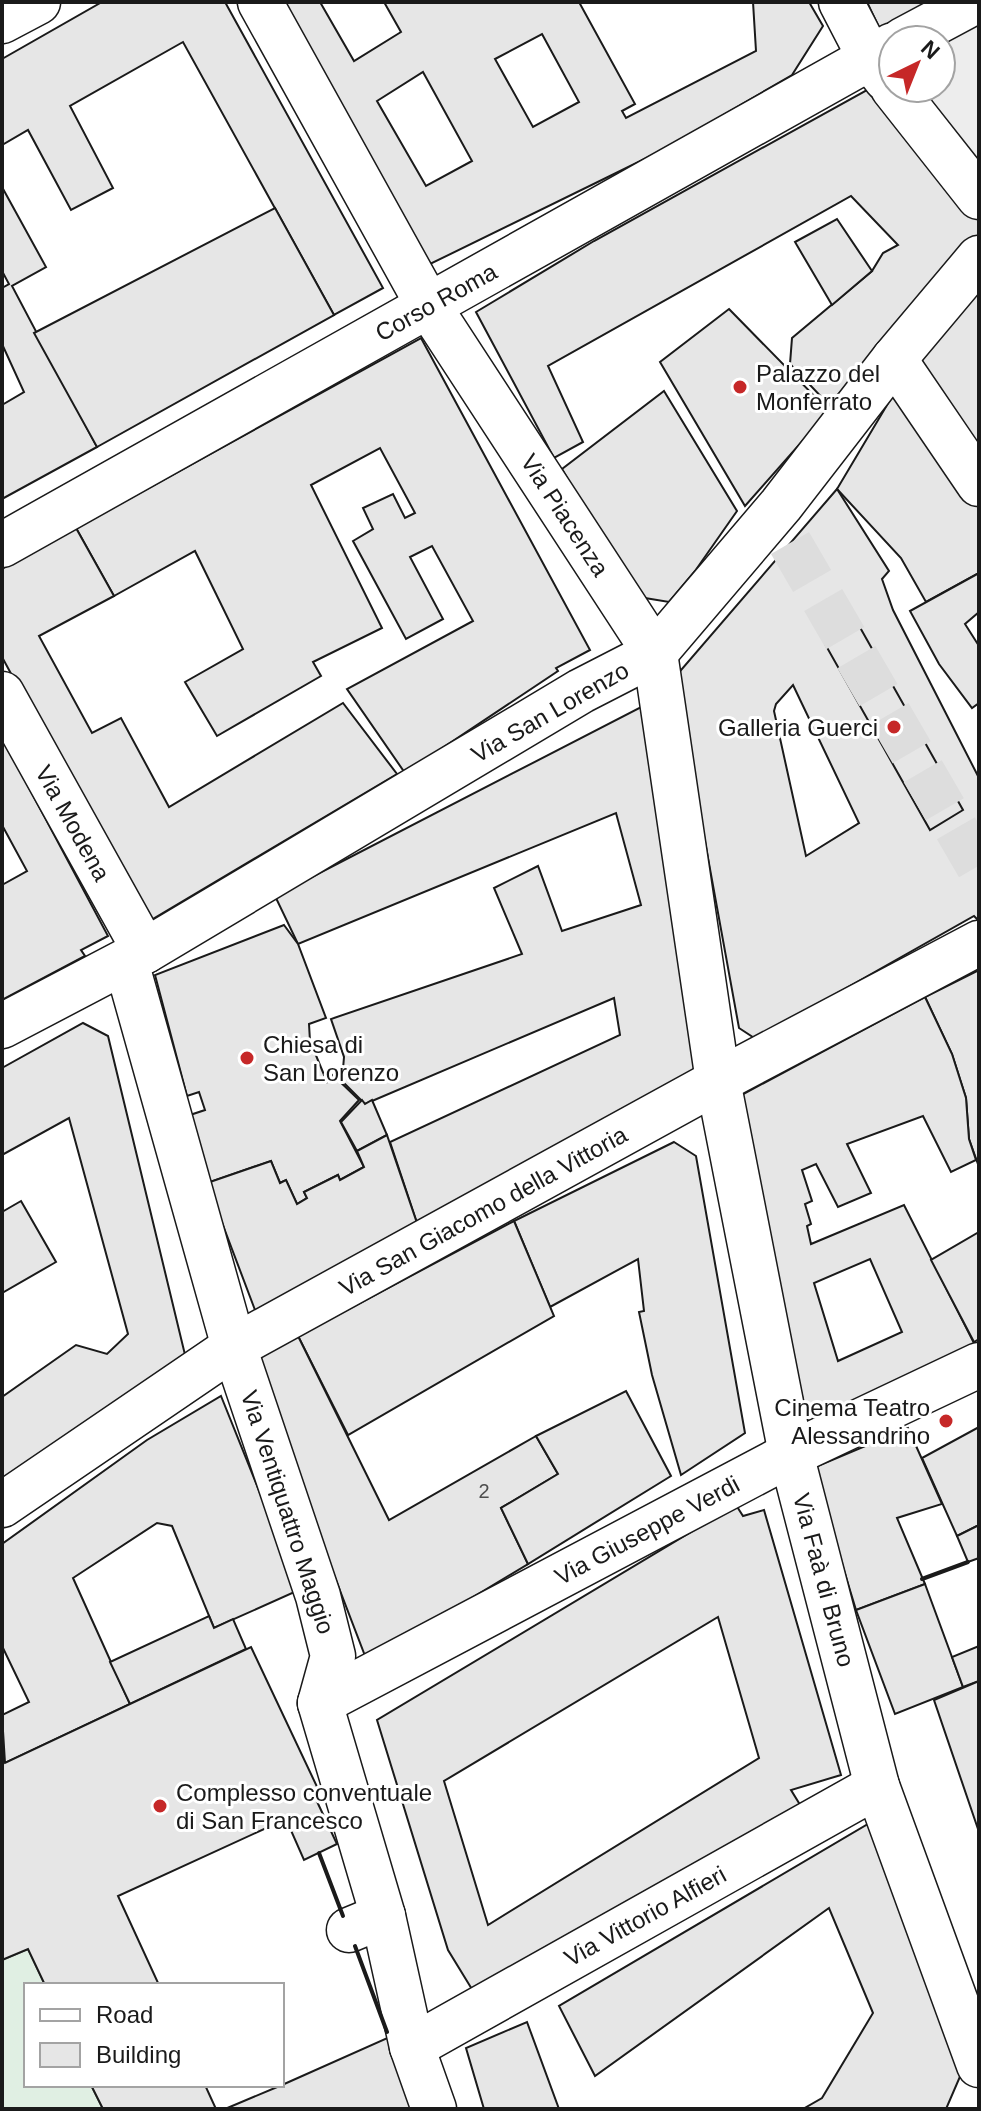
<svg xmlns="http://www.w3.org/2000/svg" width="981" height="2111" font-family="Helvetica,sans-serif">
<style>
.green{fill:#e0efe3;stroke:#6a6a6a;stroke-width:2}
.parking{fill:#ededed;stroke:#6a6a6a;stroke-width:2;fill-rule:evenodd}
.building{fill:#e6e6e6;stroke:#1a1a1a;stroke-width:2;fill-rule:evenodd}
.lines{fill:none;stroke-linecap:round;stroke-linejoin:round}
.minor-tunnel{stroke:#ddd;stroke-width:44;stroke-dasharray:44 22;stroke-linecap:butt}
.minor-casing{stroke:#1a1a1a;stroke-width:47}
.minor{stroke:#fff;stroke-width:44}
.wall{stroke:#1a1a1a;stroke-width:4}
.poi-dot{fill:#c62828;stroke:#fff;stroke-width:3}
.labels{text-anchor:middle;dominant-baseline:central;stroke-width:6;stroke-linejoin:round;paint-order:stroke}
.number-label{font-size:20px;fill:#4d4d4d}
.street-label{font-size:24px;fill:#1a1a1a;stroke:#fff}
.poi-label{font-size:24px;fill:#1a1a1a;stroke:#fff;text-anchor:start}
</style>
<rect width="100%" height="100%" fill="#fff"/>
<!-- green -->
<polygon class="green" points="28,1949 45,1985 26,1985 26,2085 91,2085 103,2109 2,2109 2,1960"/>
<!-- parking -->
<path class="parking" d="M948,2H979V204L889,89L881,84L876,85L858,49ZM893,40H941V88H893Z"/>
<!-- building -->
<g class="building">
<polygon points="102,2 225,2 383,288 334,315 183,42 70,106 113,188 71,210 28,130 2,145 2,59"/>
<path d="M277,2H320L354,61L401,32L384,2H579L635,104L622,111L626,118L756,51L753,2H809L823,26L792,75L665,149L428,265ZM542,34L579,102L533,127L495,59ZM423,72L472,161L426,186L377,101Z"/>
<polygon points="867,2 948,2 883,36"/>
<polygon points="876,85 979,204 979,236 829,405 790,364 792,338 872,271 883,253 898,245 851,196 548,366 583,442 554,458 476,312 594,241"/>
<polygon points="2,187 46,267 12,286 97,447 2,499 2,405 24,392 2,344 2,288 9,284 2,271"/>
<polygon points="275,208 334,315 97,447 34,333"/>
<polygon points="837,219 872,271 832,305 795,242"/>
<polygon points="979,274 979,448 913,359"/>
<polygon points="729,309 829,411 745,506 660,362"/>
<polygon points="421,338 590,650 556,668 558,671 405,773 347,689 473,621 432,546 410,557 443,619 406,639 353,541 373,529 363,508 393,494 405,518 415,513 380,448 311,485 382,628 313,662 321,676 217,736 185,682 243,649 195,551 114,596 76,528"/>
<polygon points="664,391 737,511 695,571 669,602 633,596 562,469"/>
<polygon points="893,395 979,505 979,573 926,602 901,558 837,489"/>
<path d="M837,489L889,571L882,579L893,610L979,778V921L974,916L811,1008L762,1043L739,1028L675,677ZM793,685L859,823L806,856L774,711L776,704Z"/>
<polygon points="76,528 114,596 39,636 92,733 121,718 169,807 343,703 397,774 146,923 2,657 2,569"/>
<polygon points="979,573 979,612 965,624 979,646 979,703 972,708 939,664 910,611"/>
<polygon points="853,615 963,810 930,830 825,644"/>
<polygon points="647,704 702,1076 418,1226 390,1142 620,1035 614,998 365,1104 342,1081 344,1057 331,1019 522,954 494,888 538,866 562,931 641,905 616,813 298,944 275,896"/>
<polygon points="2,737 108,936 81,950 85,956 2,1000 2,885 27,871 2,825"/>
<polygon points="284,925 298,944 326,1018 309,1024 310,1041 327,1082 333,1075 359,1100 340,1121 364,1167 340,1180 338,1175 304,1192 307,1198 297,1204 286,1180 280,1183 271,1161 207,1183 187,1116 205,1110 199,1092 187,1096 155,975"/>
<polygon points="979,970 979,1167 969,1139 966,1098 952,1054 925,997"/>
<path d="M925,997L952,1054L966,1098L969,1139L976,1160L951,1172L923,1116L847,1144L871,1193L838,1207L816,1164L802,1170L812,1201L805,1204L811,1224L807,1226L811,1244L904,1205L978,1351L808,1422L734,1099ZM870,1259L902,1332L838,1361L814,1283Z"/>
<polygon points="83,1023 108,1036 187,1363 2,1489 2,1397 76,1345 107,1354 128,1334 69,1118 2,1155 2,1068"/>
<polygon points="362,1100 365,1104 372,1100 387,1135 357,1151 341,1122"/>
<polygon points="387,1135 418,1226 263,1312 255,1310 207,1183 271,1161 280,1183 286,1180 297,1204 307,1198 304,1192 338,1175 340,1180 364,1167 357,1151"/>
<polygon points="674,1142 696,1156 745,1433 681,1475 652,1375 639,1312 644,1311 638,1259 550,1307 514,1221"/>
<polygon points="21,1201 56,1262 2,1293 2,1212"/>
<polygon points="514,1221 554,1316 348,1435 298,1336"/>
<polygon points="979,1232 979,1339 974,1342 931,1260"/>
<polygon points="298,1336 389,1520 536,1436 558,1474 501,1508 528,1564 367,1661 252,1361"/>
<polygon points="626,1391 671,1476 528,1564 501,1508 558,1474 536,1436"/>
<polygon points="221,1396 299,1590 214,1628 172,1526 157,1523 73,1578 130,1704 5,1763 2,1715 29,1702 2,1646 2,1544 147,1440"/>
<polygon points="979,1427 979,1525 957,1536 922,1458"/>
<polygon points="908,1428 942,1504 897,1518 925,1584 856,1610 813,1468"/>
<path d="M736,1505L743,1516L764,1510L841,1775L791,1790L802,1808L481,2004L448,1950L377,1720ZM718,1617L759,1758L488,1925L444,1781Z"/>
<polygon points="979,1525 979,1558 968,1562 957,1536"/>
<polygon points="925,1584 963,1687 895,1714 856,1610"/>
<polygon points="209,1616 214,1628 233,1619 246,1649 130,1704 110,1662"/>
<polygon points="979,1646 979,1681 963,1687 952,1657"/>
<polygon points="251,1647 319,1791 313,1793 337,1844 304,1860 286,1819 118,1896 159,1985 45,1985 28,1949 2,1960 2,1756 5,1763"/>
<polygon points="979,1681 979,1832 934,1700"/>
<polygon points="868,1824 962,2072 946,2109 803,2109 822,2098 873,2013 829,1908 595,2076 559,2006"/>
<polygon points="527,2022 559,2109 484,2109 466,2048"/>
<polygon points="394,2035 421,2109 225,2109 282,2085"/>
<polygon points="91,2085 205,2085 216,2109 103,2109"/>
</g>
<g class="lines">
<!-- minor-tunnel -->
<polyline class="minor-tunnel" points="790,543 979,868"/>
<defs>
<g id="minor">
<polyline points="260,2 428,305 655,653 718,1081 791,1454 877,1786 979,2065"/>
<polyline points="841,2 870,58 886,79"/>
<polyline points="2,21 38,2"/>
<polyline points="903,40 974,2"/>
<polyline points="893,88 979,197"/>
<polyline points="894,359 979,484"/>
<polyline points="2,545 893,45"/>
<polyline points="2,694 145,951"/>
<polyline points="126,962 234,1347 318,1596 333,1656 320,1703 383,1916 412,2047 434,2109"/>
<polyline points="2,1026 145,951 581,691 655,653 781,505 894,359 979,258"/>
<polyline points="2,1505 234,1347 718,1081 979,943"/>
<polyline points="320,1703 791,1454 979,1365"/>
<polyline points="349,1930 383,1916"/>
<polyline points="412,2047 877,1786"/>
</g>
</defs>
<!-- minor casing -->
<use href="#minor" class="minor-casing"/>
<!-- minor -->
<use href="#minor" class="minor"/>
<!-- wall -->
<g class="wall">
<polyline points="922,1579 968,1562"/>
<polyline points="319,1853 343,1916"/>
<polyline points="355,1946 387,2032"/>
</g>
</g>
<!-- markers -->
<g class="poi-dot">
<circle cx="740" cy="387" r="8"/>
<circle cx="894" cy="727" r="8"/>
<circle cx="247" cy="1058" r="8"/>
<circle cx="946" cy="1421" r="8"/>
<circle cx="160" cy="1806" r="8"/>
</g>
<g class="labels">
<!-- number labels -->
<g class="number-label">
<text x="484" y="1491">2</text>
</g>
<!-- street labels -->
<g class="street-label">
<text transform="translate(436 302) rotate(-29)">Corso Roma</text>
<text transform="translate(565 515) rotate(57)">Via Piacenza</text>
<text transform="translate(550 712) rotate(-30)">Via San Lorenzo</text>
<text transform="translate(73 823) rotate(61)">Via Modena</text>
<text transform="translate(483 1211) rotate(-29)">Via San Giacomo della Vittoria</text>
<text transform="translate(288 1512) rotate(72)">Via Ventiquattro Maggio</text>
<text transform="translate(647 1530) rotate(-28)">Via Giuseppe Verdi</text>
<text transform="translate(824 1580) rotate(75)">Via Faà di Bruno</text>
<text transform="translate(645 1916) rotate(-29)">Via Vittorio Alfieri</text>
</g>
<!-- poi labels -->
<g class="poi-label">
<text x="756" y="373">Palazzo del<tspan x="756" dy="28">Monferrato</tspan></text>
<text x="878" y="727" text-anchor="end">Galleria Guerci</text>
<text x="263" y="1044">Chiesa di<tspan x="263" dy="28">San Lorenzo</tspan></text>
<text x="930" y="1407" text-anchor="end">Cinema Teatro<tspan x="930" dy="28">Alessandrino</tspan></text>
<text x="176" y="1792">Complesso conventuale<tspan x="176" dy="28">di San Francesco</tspan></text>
</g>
</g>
<!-- border -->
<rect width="981" height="2111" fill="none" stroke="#1a1a1a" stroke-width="8"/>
<!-- legend -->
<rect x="24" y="1983" width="260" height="104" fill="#ffffff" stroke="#a3a3a3" stroke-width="2"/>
<rect x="40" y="2009" width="40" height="12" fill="#ffffff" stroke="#a3a3a3" stroke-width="2"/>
<text x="96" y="2023" font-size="24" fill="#1a1a1a">Road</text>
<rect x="40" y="2043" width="40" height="24" fill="#e6e6e6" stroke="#a3a3a3" stroke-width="2"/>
<text x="96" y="2063" font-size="24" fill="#1a1a1a">Building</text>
<!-- north arrow -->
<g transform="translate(917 64) rotate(43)"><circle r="38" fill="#ffffff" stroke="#a3a3a3" stroke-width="2"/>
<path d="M0-6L14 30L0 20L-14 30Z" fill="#c62828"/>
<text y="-12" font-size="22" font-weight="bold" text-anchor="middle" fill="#1a1a1a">N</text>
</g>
</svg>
